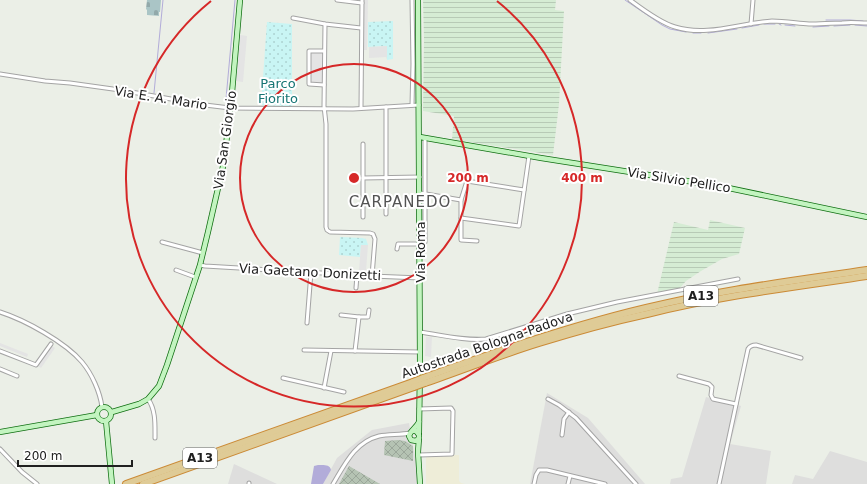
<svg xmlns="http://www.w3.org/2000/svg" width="867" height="484" font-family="'DejaVu Sans',sans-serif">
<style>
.residential{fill:#dededd}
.commercial{fill:#eeedd8}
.construction{fill:url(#construction-cross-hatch)}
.farmland{fill:url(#farmland-rules)}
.cemetery{fill:url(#cemetery-stones)}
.park{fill:url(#park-dots)}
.parking{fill:#e4e4e4}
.water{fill:#b2acd9}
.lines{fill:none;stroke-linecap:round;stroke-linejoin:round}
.stream{stroke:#b2acd9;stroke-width:1}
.street-casing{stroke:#a4a4a4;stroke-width:5}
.secondary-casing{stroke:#0f6e11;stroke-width:6}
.highway-casing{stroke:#cb8a36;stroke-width:8}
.street{stroke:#fff;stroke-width:3}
.secondary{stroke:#c3f4c0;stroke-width:4.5}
.highway{stroke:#dfcb96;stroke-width:6}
.highway-bridge-casing{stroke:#cb8a36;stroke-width:8;stroke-linecap:butt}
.highway-bridge{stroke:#dfcb96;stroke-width:6}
.ring{fill:none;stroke:#d62828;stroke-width:2}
.labels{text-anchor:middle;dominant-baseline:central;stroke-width:4;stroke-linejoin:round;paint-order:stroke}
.shield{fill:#fff;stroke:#636363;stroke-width:1}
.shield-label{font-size:12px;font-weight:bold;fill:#202020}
.park-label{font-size:13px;fill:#167574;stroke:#fff}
.street-label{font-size:13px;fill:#202020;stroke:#fff}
.quarter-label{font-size:15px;letter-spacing:1px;fill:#535353;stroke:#fff}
.centre{fill:#d62828;stroke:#fff;stroke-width:2}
.ring-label{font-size:12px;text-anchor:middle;font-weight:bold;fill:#d62828;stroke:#fff;stroke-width:4;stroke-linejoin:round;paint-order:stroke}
</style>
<defs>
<pattern id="construction-cross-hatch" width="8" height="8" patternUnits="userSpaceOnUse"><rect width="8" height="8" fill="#b5c3b3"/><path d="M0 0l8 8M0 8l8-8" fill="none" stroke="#9ba79a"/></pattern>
<pattern id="farmland-rules" width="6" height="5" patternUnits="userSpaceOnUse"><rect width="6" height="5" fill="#d5ecd4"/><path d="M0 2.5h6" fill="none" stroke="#b7cab6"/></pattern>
<pattern id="cemetery-stones" width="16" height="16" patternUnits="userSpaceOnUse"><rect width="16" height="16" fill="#aac5c6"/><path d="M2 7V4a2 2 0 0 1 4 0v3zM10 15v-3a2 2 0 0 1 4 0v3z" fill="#92a9aa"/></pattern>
<pattern id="park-dots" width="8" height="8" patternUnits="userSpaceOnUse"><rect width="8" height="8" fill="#c9f5f4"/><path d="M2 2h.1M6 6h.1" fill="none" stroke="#acd2d1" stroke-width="1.8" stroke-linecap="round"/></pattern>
</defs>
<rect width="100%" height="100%" fill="#ebefe7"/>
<!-- residential -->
<g class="residential">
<polygon points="547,393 588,418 645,484 530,484"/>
<polygon points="706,397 741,406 730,444 771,451 766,484 670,484 671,479 682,477"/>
<polygon points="409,423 418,474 418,484 323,484 337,458 372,430"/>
<polygon points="830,451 867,462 867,484 792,484 795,475 813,479"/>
<polygon points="234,464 277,484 228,484"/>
</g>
<!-- commercial -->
<polygon class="commercial" points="426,455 459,455 459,481 461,483 465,484 426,484"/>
<!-- construction -->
<g class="construction">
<polygon points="398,440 405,441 413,446 413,461 384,455 385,441"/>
<polygon points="349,466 380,484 339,484"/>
</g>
<!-- farmland -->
<g class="farmland">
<polygon points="423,0 556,0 555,10 564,11 559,104 553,155 452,139 454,116 423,111 424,39"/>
<polygon points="710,220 745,228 739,254 722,259 701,271 686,281 679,289 657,294 674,222 708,230"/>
</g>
<!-- cemetery -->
<polygon class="cemetery" points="147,0 161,0 160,12 159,12 159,16 147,15 147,10 146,9"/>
<!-- park -->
<g class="park">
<polygon points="393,21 393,59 387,60 386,46 368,47 368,22"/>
<polygon points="267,22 292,24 292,106 261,105"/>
<polygon points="340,237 362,238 366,239 368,245 361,245 360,257 339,255"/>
</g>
<!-- parking -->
<g class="parking">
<polygon points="362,0 368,0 367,50 361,50"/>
<polygon points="240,35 247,36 243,82 236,81"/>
<polygon points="387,46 387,57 369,58 369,47"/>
<polygon points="309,51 324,51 324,85 309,84"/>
<polygon points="361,245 368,245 366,271 359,271"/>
<polygon points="426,337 432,337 431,357 425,356"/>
<polygon points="0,343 28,354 27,357 0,346"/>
<polygon points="52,346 55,348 41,368 38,366"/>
</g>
<!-- water -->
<path class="water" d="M318,465C323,465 330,464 331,470L323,484H311L314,466Z"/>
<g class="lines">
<!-- stream -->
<g class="stream">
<polyline points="625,0 662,25 670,29 686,32"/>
<polyline points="826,20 850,20 863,21"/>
<polyline points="764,24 775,24"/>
<polyline points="779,24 781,25"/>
<polyline points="785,25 795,26"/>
<polyline points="855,25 867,26"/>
<polyline points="834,26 850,25"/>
<polyline points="813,27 829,26"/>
<polyline points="742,28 759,25"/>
<polyline points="693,33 701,33"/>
<polyline points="708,33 737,29"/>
<polyline points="154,93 163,0"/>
<polyline points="226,99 235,0"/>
</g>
<defs>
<g id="street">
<polyline points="337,0 362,3"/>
<polyline points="412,0 413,64 412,105"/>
<path d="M630,0C642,9 661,23 675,27C707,37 740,23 772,21C784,21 796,23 809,24C820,24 831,23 842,23C851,22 859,23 867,23"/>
<polyline points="293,18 325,24 361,28"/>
<polyline points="325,24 324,106 326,124 326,227 327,230 330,232 370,233 373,234 375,239 372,276"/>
<polyline points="751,24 753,0"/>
<polyline points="0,74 45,81 70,83 120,90 205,105 230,108 353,109 419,105"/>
<polyline points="324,85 309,84 309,51 324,51"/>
<polyline points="386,107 386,214"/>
<polyline points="361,108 362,0"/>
<polyline points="425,138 425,242"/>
<polyline points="363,144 363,178"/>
<polyline points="420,193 461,200 467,181 524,190"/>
<polyline points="461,200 461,240 477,241"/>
<polyline points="363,217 363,178 420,177"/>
<polyline points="461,218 519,226 529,156"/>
<polyline points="162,242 203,253"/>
<polyline points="397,249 398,244 420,244"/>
<polyline points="200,265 205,266 372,276 420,278"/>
<polyline points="176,270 195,277"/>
<polyline points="356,288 357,275"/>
<path d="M0,312C25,320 65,342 82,362C92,374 100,392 102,407"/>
<polyline points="341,315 359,317 355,351"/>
<polyline points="359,317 368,317 369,310"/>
<polyline points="307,323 311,272"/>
<path d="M420,332C442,335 464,341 486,339L567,314L617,302L738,279"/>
<polyline points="304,350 420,352"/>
<polyline points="0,351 36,365 51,344"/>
<polyline points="0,369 17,376"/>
<polyline points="679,376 709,384 712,387 711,395 713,399 736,404"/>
<polyline points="283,378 344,392"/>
<polyline points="324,388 331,351"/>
<path d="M148,399C156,410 155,425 155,438"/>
<polyline points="548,399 559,405 576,418 636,484"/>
<polyline points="562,435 564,419 569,412"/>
<polyline points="0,449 22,472 37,484"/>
<polyline points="419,455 452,454 453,411 451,408 419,409"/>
<polyline points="249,484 249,483"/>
<path d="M333,484C345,464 355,442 379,436C389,434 400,435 410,433"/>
<polyline points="534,484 536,475 539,470 547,470 605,484"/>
<polyline points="568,484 570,476"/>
<path d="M719,484L748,349C750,346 752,345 756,345L801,358"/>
</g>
<g id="secondary">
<polyline points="418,0 420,366 419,433"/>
<polyline points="420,137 541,158 719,186 867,217"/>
<circle cx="104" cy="414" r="7"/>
<polyline points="112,412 139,404 148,399 159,386 167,365 200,265 208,232 224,162 232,93 240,0"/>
<polyline points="106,421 112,484"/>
<path d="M413,431H416L419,435V438L416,441L411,440L409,436C410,431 416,428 419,422"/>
<polyline points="0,432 97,415"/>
<polyline points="419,438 418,452 420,484"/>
</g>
<g id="highway">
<path d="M423,378C497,351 570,326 646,308C719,290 793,281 867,270"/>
<path d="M425,383C463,370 500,355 539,343C574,332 610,322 647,314C719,296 793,287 867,276"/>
<polyline points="126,484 413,382"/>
<polyline points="143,484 414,387"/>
</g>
</defs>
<!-- street casing -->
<use href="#street" class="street-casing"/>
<!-- secondary casing -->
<use href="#secondary" class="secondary-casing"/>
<!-- highway casing -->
<use href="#highway" class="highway-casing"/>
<!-- street -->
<use href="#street" class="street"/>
<!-- secondary -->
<use href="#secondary" class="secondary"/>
<!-- highway -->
<use href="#highway" class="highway"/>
<defs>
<g id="highway-bridge">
<polyline points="413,382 423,378"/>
<polyline points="414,387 425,383"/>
</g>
</defs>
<!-- highway-bridge casing -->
<use href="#highway-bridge" class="highway-bridge-casing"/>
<!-- highway-bridge -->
<use href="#highway-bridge" class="highway-bridge"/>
</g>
<!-- distance rings -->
<g class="ring">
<circle cx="354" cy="178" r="114"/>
<path d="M497 1A228 228 0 1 1 211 1"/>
</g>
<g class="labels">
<!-- shield labels -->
<g class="shield">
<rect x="684" y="286" width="34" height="20" rx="3"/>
<rect x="183" y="448" width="34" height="20" rx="3"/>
</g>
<g class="shield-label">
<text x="701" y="296">A13</text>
<text x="200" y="458">A13</text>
</g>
<!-- park labels -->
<g class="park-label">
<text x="278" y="83">Parco<tspan x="278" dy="15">Fiorito</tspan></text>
</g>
<!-- street labels -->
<g class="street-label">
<text transform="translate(161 98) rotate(9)">Via E. A. Mario</text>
<text transform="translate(225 140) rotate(-82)">Via San Giorgio</text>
<text transform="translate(679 180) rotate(9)">Via Silvio Pellico</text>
<text transform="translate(420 252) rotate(-90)">Via Roma</text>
<text transform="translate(310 272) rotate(3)">Via Gaetano Donizetti</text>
<text transform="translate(487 345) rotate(-19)">Autostrada Bologna-Padova</text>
</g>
<!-- quarter labels -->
<g class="quarter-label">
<text x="400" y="202">CARPANEDO</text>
</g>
</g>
<circle cx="354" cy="178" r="6" class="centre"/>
<g class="ring-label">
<text x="468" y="182">200 m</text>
<text x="582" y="182">400 m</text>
</g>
<!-- scale -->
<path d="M18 460v6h114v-6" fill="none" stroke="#202020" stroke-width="2"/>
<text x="24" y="460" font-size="12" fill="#202020" stroke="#ffffff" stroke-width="3" paint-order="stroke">200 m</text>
</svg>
